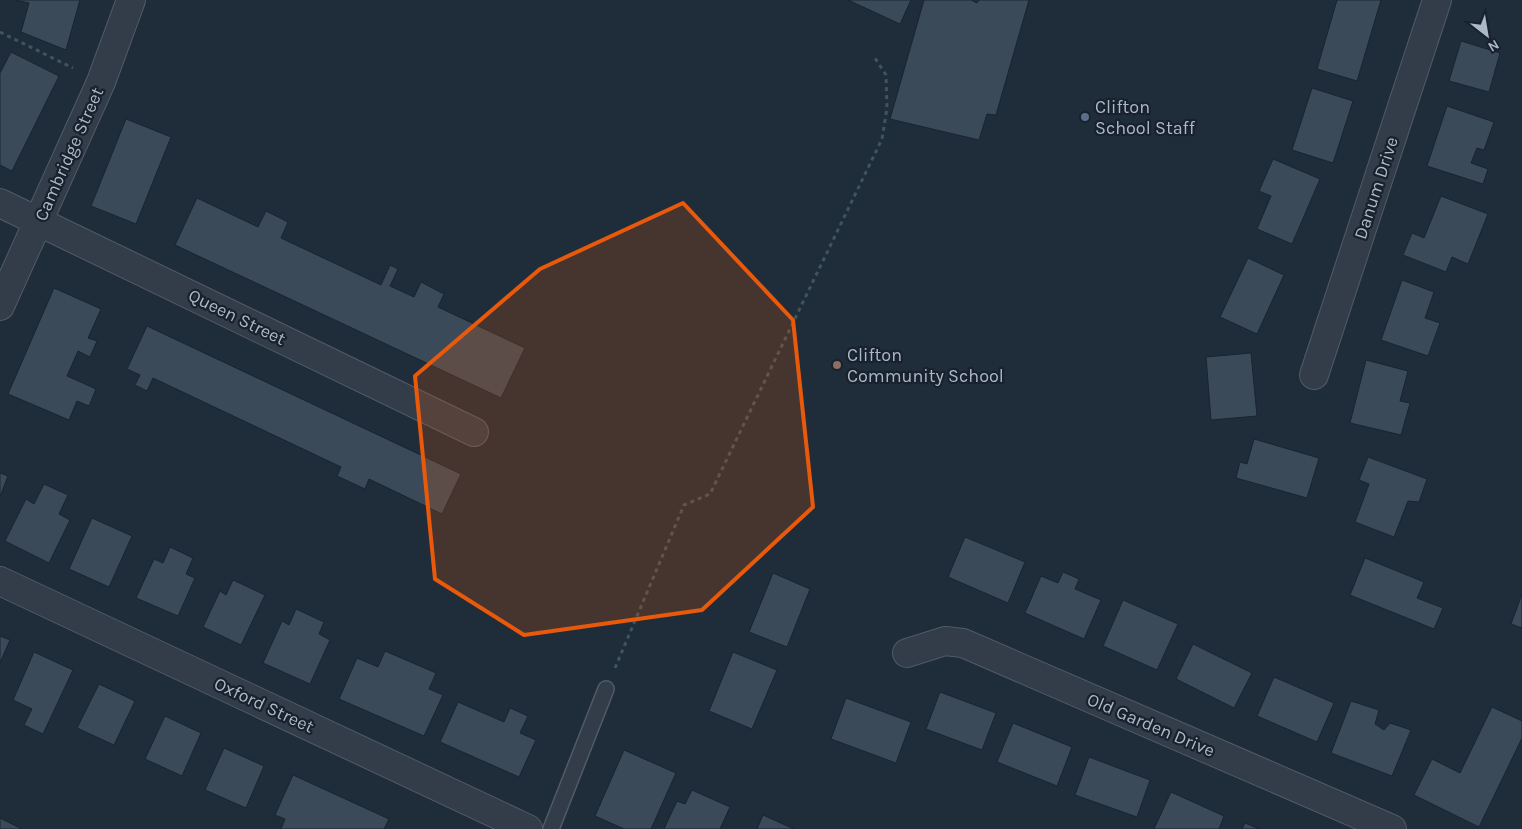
<svg xmlns="http://www.w3.org/2000/svg" width="1522" height="829" font-family="Karla,sans-serif">
<style>
.building{fill:#3a4a59;stroke:#1a2430}
.lines{fill:none;stroke-linecap:round;stroke-linejoin:round}
.service-casing{stroke:#505b67;stroke-width:18}
.minor-casing{stroke:#505b67;stroke-width:30}
.path{stroke:#3e5658;stroke-width:3;stroke-dasharray:4 4;stroke-linecap:butt}
.service{stroke:#333d4a;stroke-width:15}
.minor{stroke:#333d4a;stroke-width:28}
.marked{fill:#e8590c;fill-opacity:0.2;stroke:#e8590c;stroke-width:4;stroke-linejoin:round}
.service-dot{fill:#5c6f8a;stroke:#18222e;stroke-width:2}
.education-dot{fill:#8d6e63;stroke:#18222e;stroke-width:2}
.labels{text-anchor:middle;dominant-baseline:central;stroke-width:4.5;stroke-linejoin:round;paint-order:stroke}
.poi-label{font-size:18px;fill:#adb8c6;stroke:#18222e;text-anchor:start}
.street-label{font-size:18px;fill:#adb8c6;stroke:#18222e}
</style>
<rect width="100%" height="100%" fill="#1f2c39"/>
<!-- building -->
<g class="building">
<polygon points="15,0 80,0 66,50 21,32 29,3"/>
<polygon points="848,0 911,0 900,24"/>
<polygon points="924,0 971,0 977,3 979,0 1029,0 996,115 987,114 979,140 890,119"/>
<polygon points="1337,0 1381,0 1357,81 1317,69"/>
<polygon points="1461,41 1500,53 1489,92 1449,81"/>
<polygon points="11,52 59,76 12,171 0,165 0,73"/>
<polygon points="1312,88 1353,101 1333,163 1292,150"/>
<polygon points="1447,106 1494,122 1484,150 1477,148 1471,163 1488,169 1483,184 1427,166"/>
<polygon points="126,119 171,137 136,224 91,206"/>
<polygon points="1273,159 1320,179 1292,244 1257,229 1271,196 1259,191"/>
<polygon points="1441,196 1488,214 1468,264 1452,257 1446,272 1403,255 1412,233 1424,238"/>
<polygon points="197,198 258,227 266,211 288,222 281,238 381,285 390,265 398,269 390,286 414,297 421,282 444,294 438,307 525,348 501,398 175,245"/>
<polygon points="1248,258 1284,275 1257,334 1220,317"/>
<polygon points="1402,280 1434,292 1425,318 1440,323 1428,356 1381,340"/>
<polygon points="54,288 101,309 88,338 97,341 90,357 78,351 67,376 96,389 89,406 77,401 69,420 8,394"/>
<polygon points="147,326 461,474 442,514 369,479 365,489 337,476 341,467 153,378 147,391 135,385 140,375 127,369"/>
<polygon points="1251,353 1257,416 1211,420 1206,357"/>
<polygon points="1366,360 1408,371 1400,401 1410,403 1401,435 1350,423"/>
<polygon points="1254,439 1319,458 1307,498 1236,478 1240,462 1247,464"/>
<polygon points="1368,457 1427,479 1419,502 1408,501 1394,537 1355,522 1369,484 1359,480"/>
<polygon points="0,473 8,476 0,497"/>
<polygon points="44,484 68,495 59,514 70,520 49,563 5,541 26,499 34,504"/>
<polygon points="92,518 132,536 109,587 69,569"/>
<polygon points="965,537 1025,562 1008,603 948,577"/>
<polygon points="170,547 193,558 186,574 195,578 178,616 136,598 154,559 163,563"/>
<polygon points="1365,558 1424,582 1417,598 1443,608 1434,629 1350,595"/>
<polygon points="1063,572 1079,579 1075,589 1101,600 1084,639 1025,613 1041,576 1058,583"/>
<polygon points="773,573 810,589 787,647 749,632"/>
<polygon points="233,580 265,595 241,645 203,627 220,591 226,595"/>
<polygon points="1522,594 1522,628 1511,624"/>
<polygon points="1123,600 1178,624 1157,670 1103,646"/>
<polygon points="296,609 324,622 319,634 330,640 310,684 263,663 282,621 289,625"/>
<polygon points="0,636 10,640 0,663"/>
<polygon points="1193,644 1252,673 1234,708 1176,679"/>
<polygon points="385,651 436,673 429,689 443,695 424,736 339,699 357,658 378,667"/>
<polygon points="34,652 73,670 43,734 24,725 32,709 13,700"/>
<polygon points="733,652 777,670 752,729 709,711"/>
<polygon points="1274,677 1334,703 1317,742 1257,716"/>
<polygon points="99,684 135,701 114,745 77,728"/>
<polygon points="940,692 996,713 982,750 926,729"/>
<polygon points="846,698 911,722 896,763 831,739"/>
<polygon points="1351,701 1379,710 1375,724 1384,730 1390,723 1411,730 1392,776 1331,753"/>
<polygon points="458,702 504,722 510,708 528,716 520,733 536,740 519,777 440,742"/>
<polygon points="1492,707 1522,721 1522,738 1479,827 1414,795 1432,759 1460,773"/>
<polygon points="165,716 201,733 182,776 145,759"/>
<polygon points="1013,723 1072,747 1057,786 997,762"/>
<polygon points="224,748 264,766 246,808 205,790"/>
<polygon points="624,750 676,773 651,829 624,829 595,816"/>
<polygon points="1089,757 1150,780 1137,817 1075,795"/>
<polygon points="293,775 389,819 384,829 281,829 285,819 275,815"/>
<polygon points="692,790 730,807 720,829 664,829 677,801 685,804"/>
<polygon points="1171,792 1224,816 1219,829 1154,829"/>
<polygon points="763,815 794,829 757,829"/>
<polygon points="0,818 22,829 0,829"/>
<polygon points="1245,823 1259,829 1242,829"/>
</g>
<g class="lines">
<defs>
<polyline id="service" points="551,829 606,689"/>
<g id="minor">
<polyline points="0,203 474,432"/>
<polyline points="0,306 101,82 131,0"/>
<polyline points="1314,375 1437,0"/>
<polyline points="0,581 528,829"/>
<polyline points="907,653 945,641 963,643 1392,829"/>
</g>
</defs>
<!-- service casing -->
<use href="#service" class="service-casing"/>
<!-- minor casing -->
<use href="#minor" class="minor-casing"/>
<!-- path -->
<g class="path">
<polyline points="0,32 73,68"/>
<polyline points="615,668 684,505 710,494 882,139 887,108 886,75 873,55"/>
</g>
<!-- service -->
<use href="#service" class="service"/>
<!-- minor -->
<use href="#minor" class="minor"/>
</g>
<!-- marked area -->
<path class="marked" d="M683,203L793,320L813,507L702,610L524,635L435,579L415,376L540,269Z"/>
<!-- markers -->
<circle class="service-dot" cx="1085" cy="117" r="5"/>
<circle class="education-dot" cx="837" cy="365" r="5"/>
<g class="labels">
<!-- poi labels -->
<g class="poi-label">
<text x="1095" y="107">Clifton<tspan x="1095" dy="21">School Staff</tspan></text>
<text x="847" y="355">Clifton<tspan x="847" dy="21">Community School</tspan></text>
</g>
<!-- street labels -->
<g class="street-label">
<text transform="translate(69 154) rotate(-66)">Cambridge Street</text>
<text transform="translate(1376 188) rotate(-72)">Danum Drive</text>
<text transform="translate(237 317) rotate(26)">Queen Street</text>
<text transform="translate(264 705) rotate(25)">Oxford Street</text>
<text transform="translate(1151 725) rotate(23)">Old Garden Drive</text>
</g>
</g>
<!-- north arrow -->
<g transform="translate(1487 35) rotate(149)" stroke="#18222e" stroke-width="4" paint-order="stroke">
<path d="M0-4L9 19L0 12L-9 19Z" fill="#adb8c6"/>
<text y="-8" font-size="14" font-weight="bold" text-anchor="middle" fill="#adb8c6">N</text>
</g>
</svg>
